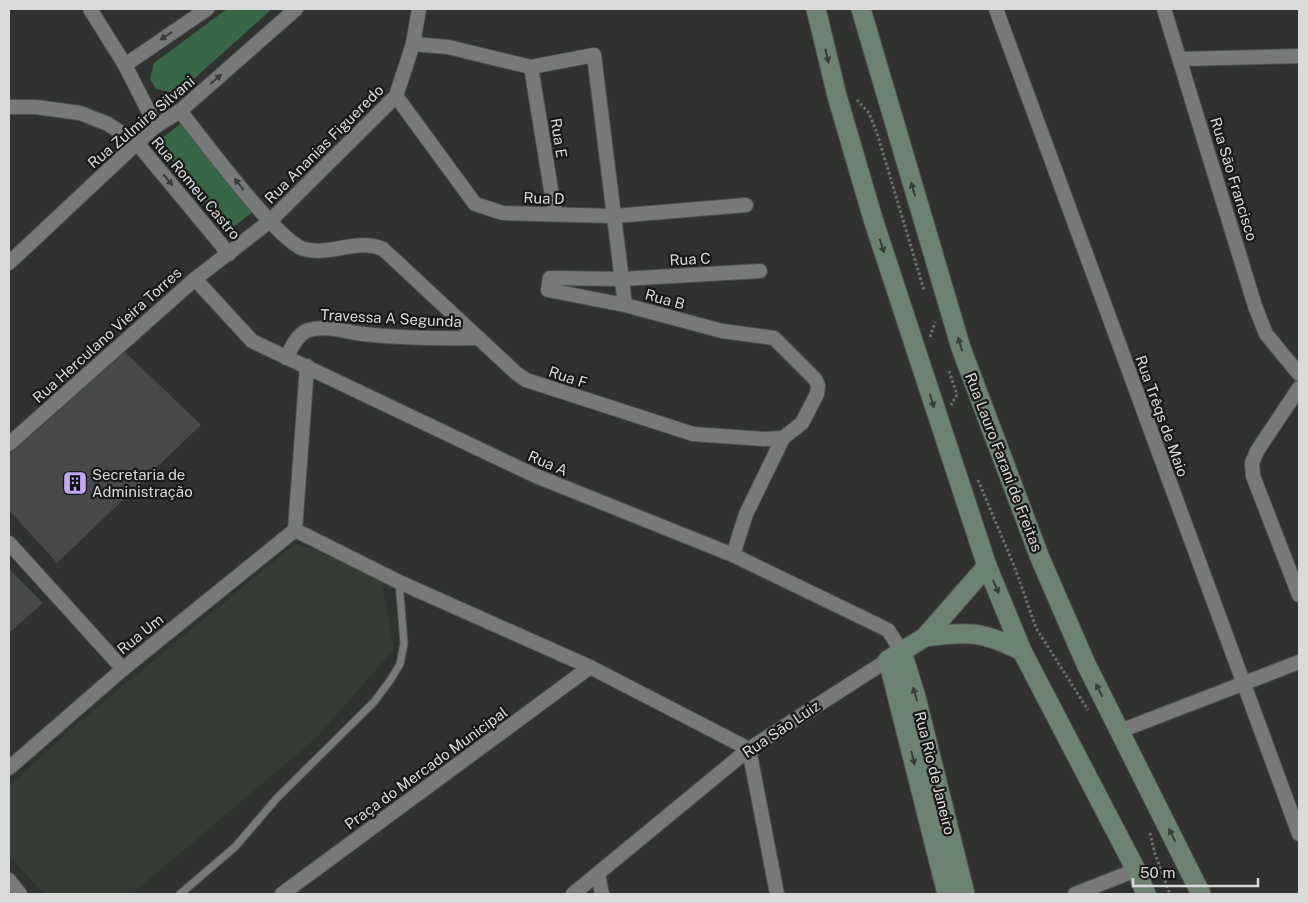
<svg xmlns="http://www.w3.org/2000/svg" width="1308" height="903" font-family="'Public Sans',sans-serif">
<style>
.built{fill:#343c35}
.green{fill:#376744}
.building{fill:#474a48}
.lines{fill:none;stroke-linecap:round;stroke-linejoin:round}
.lane-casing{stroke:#4d504e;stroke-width:9}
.street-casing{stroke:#4d504e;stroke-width:16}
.secondary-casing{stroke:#4d504e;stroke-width:21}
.path{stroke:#6f726f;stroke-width:3;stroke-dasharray:2.5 2.5;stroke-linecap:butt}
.lane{stroke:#777a78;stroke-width:7}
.street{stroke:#777a78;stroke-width:14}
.secondary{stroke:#6c8272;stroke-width:19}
.oneway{fill:#393b3a}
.oneway2{fill:#353e38}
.labels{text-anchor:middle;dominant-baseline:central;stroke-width:4.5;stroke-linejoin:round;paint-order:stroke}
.street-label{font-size:15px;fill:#d9dbda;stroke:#181918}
.poi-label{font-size:15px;fill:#d9dbda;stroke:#181918;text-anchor:start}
</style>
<rect width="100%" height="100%" fill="#2f322f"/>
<!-- built -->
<polygon class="built" points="296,543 381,577 394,649 316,738 132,894 44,894 9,856 9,786 77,724"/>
<!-- green -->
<g class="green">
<polygon points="227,9 272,9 177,94 156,89 150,79 154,63"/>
<polygon points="188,118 258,208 228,231 157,142"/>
</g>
<!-- building -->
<g class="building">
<polygon points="125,352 201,425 57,563 9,510 9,455"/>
<polygon points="9,569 43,603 9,633"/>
</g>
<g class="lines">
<defs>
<polyline id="lane" points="180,894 235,847 277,798 374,702 391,679 400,664 404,643 399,582"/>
<g id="street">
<polyline points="90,9 125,65 156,126"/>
<polyline points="996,9 1299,834"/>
<polyline points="1164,9 1255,306 1266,334 1299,374"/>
<polyline points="413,44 448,47 531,67 594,55 625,305"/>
<polyline points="1180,59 1299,56"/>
<polyline points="125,65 207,9"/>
<polyline points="531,67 555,214"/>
<polyline points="396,96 475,204 503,213 615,216 746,205"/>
<polyline points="9,107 36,107 80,113 108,124 137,143 229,254"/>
<path d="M180,111C201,137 278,242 304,249C330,256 357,238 383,249L516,373L526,380L693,434L764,439L783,438L802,423L817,394L818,385L815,379L774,338L722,331L625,305L548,290L550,278L622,279L760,271"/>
<polyline points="9,263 137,143 156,126 180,111 296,9"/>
<polyline points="195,279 252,341 536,476 733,555 888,630 902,652"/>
<path d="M286,358C291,349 296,336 306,331C324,324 345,332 363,334C402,338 440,339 479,338"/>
<polyline points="1299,388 1257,451 1252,463 1253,476 1299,595"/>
<polyline points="9,444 195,279 270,221 396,96 413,44 419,9"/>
<polyline points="295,530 399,582 590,667 749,749 777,894"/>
<polyline points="295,530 307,366"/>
<polyline points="9,543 123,669"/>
<polyline points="733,555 746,514 783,438"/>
<polyline points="1120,731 1299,662"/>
<polyline points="9,768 123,669 295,530"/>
<polyline points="598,875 602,894"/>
<polyline points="9,880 20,894"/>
<polyline points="282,894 590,667"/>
<polyline points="573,894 749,749 888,660"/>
<polyline points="1075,894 1136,870"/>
</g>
<g id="secondary">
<polyline points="816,9 837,96 873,219 987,566 1022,651 1136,870 1146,894"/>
<polyline points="861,9 961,348 1040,558 1086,664 1201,894"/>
<path d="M925,637C968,631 982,631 1022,651"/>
<polyline points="902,652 916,697 965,894"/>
<polyline points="947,894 888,660 925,637 987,566"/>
</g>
</defs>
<!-- lane casing -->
<use href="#lane" class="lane-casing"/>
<!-- street casing -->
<use href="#street" class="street-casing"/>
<!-- secondary casing -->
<use href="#secondary" class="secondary-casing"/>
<!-- path -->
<g class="path">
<polyline points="857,100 869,113 877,133 924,290"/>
<polyline points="930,337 935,322"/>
<polyline points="949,371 957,395 951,405"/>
<polyline points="978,480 1015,568 1036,628 1088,710"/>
<polyline points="1150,833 1155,854 1170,894"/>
</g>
<!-- lane -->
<use href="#lane" class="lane"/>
<!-- street -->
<use href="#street" class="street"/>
<!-- secondary -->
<use href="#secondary" class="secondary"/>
</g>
<!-- one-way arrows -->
<defs><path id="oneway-solid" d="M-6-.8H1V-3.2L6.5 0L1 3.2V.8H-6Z" transform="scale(1.25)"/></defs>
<g class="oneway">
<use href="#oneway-solid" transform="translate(166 36) rotate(146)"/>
<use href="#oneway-solid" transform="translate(216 79) rotate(-41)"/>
<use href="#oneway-solid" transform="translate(168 180) rotate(50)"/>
<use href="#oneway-solid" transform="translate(239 184) rotate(-129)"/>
</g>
<g class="oneway2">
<use href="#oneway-solid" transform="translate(827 56) rotate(76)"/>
<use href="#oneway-solid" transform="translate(913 189) rotate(-107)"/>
<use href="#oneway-solid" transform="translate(882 246) rotate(72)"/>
<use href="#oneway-solid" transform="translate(960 344) rotate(-108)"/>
<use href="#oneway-solid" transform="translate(932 401) rotate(73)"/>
<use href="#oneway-solid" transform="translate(996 587) rotate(67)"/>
<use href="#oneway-solid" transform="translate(1099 690) rotate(-117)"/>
<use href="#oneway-solid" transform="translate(915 694) rotate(-106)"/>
<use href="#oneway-solid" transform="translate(913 758) rotate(76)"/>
<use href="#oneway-solid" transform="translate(1172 835) rotate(-117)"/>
</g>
<!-- icons -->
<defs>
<symbol id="building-square" viewBox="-11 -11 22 22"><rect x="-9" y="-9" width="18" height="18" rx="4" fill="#c3a7f2" stroke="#181918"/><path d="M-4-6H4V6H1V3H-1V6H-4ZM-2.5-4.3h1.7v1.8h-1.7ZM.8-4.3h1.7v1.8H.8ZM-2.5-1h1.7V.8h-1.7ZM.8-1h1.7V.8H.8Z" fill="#111"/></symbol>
</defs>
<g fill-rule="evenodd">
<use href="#building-square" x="61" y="469" width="28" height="28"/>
</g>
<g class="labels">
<!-- street labels -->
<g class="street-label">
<text transform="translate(141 122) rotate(-40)">Rua Zulmira Silvani</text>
<text transform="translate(559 138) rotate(81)">Rua E</text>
<text transform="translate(324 144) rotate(-45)">Rua Ananias Figueredo</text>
<text transform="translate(1234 179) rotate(73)">Rua São Francisco</text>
<text transform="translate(196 188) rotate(50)">Rua Romeu Castro</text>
<text transform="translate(544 198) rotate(2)">Rua D</text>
<text transform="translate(690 259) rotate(-3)">Rua C</text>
<text transform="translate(665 299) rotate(15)">Rua B</text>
<text transform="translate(391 318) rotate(3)">Travessa A Segunda</text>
<text transform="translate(107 335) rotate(-42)">Rua Herculano Vieira Torres</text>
<text transform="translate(568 377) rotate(18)">Rua F</text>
<text transform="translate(1162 416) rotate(70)">Rua Trêqs de Maio</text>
<text transform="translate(1004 462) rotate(69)">Rua Lauro Farani de Freitas</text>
<text transform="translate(548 463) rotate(23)">Rua A</text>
<text transform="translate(140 634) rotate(-39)">Rua Um</text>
<text transform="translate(781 729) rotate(-34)">Rua São Luiz</text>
<text transform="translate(426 768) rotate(-36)">Praça do Mercado Municipal</text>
<text transform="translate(935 773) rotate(76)">Rua Rio de Janeiro</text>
</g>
<!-- poi labels -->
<g class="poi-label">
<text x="92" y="474">Secretaria de<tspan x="92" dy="17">Administração</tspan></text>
</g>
</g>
<!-- border -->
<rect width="1308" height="903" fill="none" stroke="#d9dbda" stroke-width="20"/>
<!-- scale -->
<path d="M1133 878v8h125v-8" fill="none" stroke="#d9dbda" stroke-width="2.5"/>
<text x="1140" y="878" font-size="15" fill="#d9dbda" stroke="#181918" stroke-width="4" paint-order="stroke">50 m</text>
</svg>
